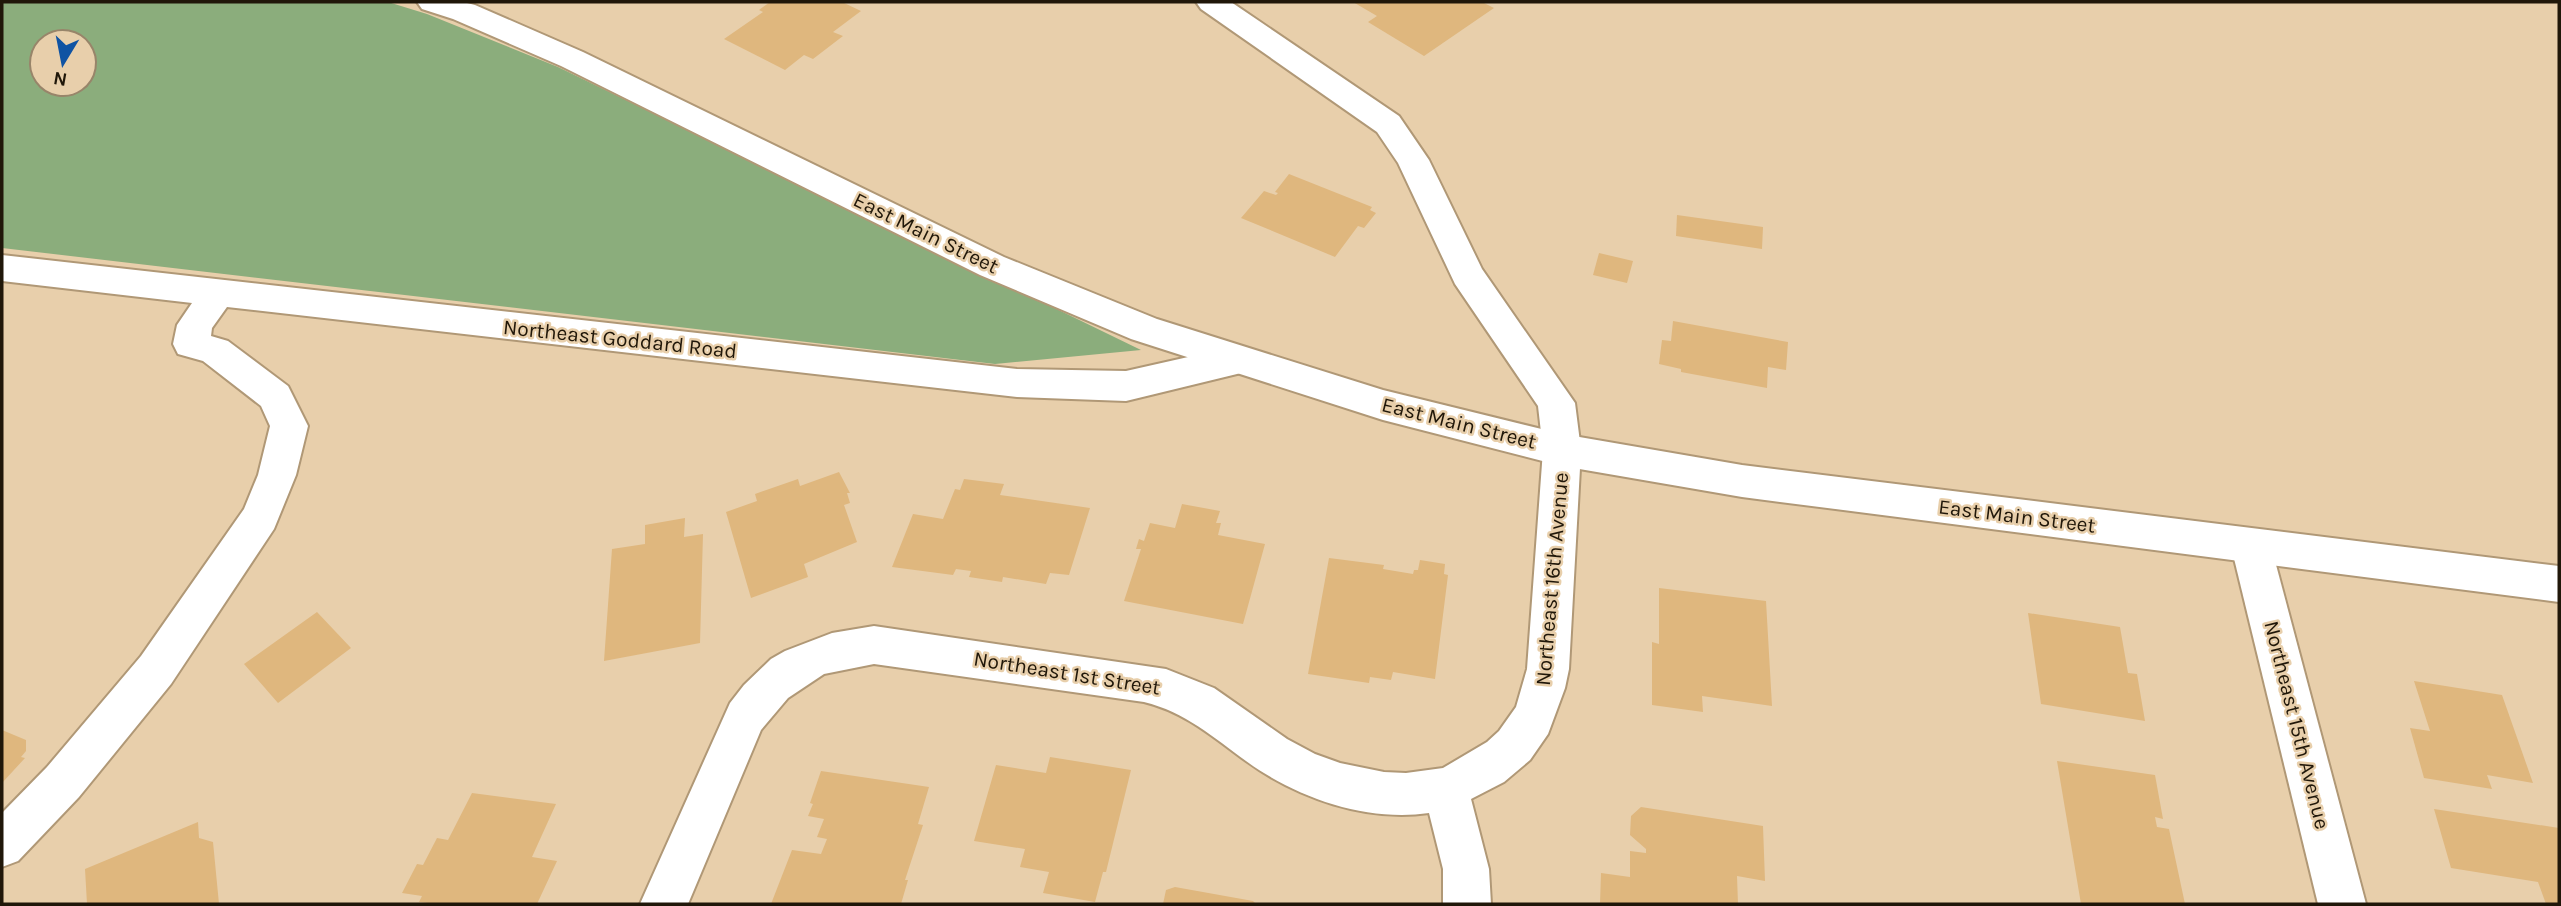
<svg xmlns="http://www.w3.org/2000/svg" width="2561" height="906" font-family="Karla,sans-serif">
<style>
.green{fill:#8bad7c;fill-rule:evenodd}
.building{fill:#dfb77e}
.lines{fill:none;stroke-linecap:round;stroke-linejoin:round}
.minor-casing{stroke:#b09876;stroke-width:4}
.major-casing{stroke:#b09876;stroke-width:4}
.minor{fill:#fff;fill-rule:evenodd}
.major{fill:#fff;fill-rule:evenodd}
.labels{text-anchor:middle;stroke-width:5;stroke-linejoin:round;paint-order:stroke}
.street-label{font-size:21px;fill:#201709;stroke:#e8cfab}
</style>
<rect width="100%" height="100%" fill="#e8cfab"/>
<path class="green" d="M 2,2 L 388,2 L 427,14 L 558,67 L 1141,350 L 995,364 L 2,248 ZM 42,42 L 84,42 L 84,84 L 42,84 Z"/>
<g class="building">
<polygon points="770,2 842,2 861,11 833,32 843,36 813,59 804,55 785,70 724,39 763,12 759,10"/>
<polygon points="1353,2 1482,2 1494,8 1424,56 1368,22 1377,16"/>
<polygon points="1289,174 1372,207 1370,210 1376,213 1364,228 1358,226 1335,257 1241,218 1264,191 1276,195 1278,193 1275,192"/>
<polygon points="1677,215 1763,227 1762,249 1676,236"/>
<polygon points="1599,253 1633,261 1627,283 1593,275"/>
<polygon points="1673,321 1788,342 1786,370 1768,367 1767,388 1681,372 1681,369 1659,364 1662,340 1671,341"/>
<polygon points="839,472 850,493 847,493 850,503 844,505 857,542 804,564 808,577 751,598 726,512 757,501 755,494 798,479 800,486"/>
<polygon points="964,479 1004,484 1000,495 1090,508 1069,575 1050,573 1046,584 1003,577 1002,582 969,577 971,571 956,569 953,575 892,567 913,514 943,519 955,489 960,490"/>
<polygon points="1182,504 1220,511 1216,523 1221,523 1218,535 1265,544 1243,624 1124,601 1141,549 1136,549 1139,539 1144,541 1150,523 1175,528"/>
<polygon points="685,518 684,537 703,534 700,643 604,661 612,549 645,544 645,525"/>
<polygon points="1329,558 1384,565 1383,569 1413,574 1414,570 1418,570 1420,560 1445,564 1444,574 1448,575 1435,679 1393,672 1391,680 1370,677 1369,683 1308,674"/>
<polygon points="1659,588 1766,601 1772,706 1702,696 1703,712 1652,705 1652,642 1659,644"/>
<polygon points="317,612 351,648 278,703 244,664"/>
<polygon points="2028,613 2120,627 2128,673 2137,674 2145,721 2041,704"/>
<polygon points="2414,681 2502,695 2533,783 2487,775 2492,789 2424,778 2410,728 2430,731"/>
<polygon points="2,730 26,740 26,751 21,757 25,758 2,783"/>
<polygon points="1050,757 1131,770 1106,872 1103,872 1095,902 1043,893 1049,872 1020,867 1025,849 974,841 996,765 1046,773"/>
<polygon points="2057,761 2155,775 2163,819 2155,817 2157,827 2169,829 2185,904 2081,904"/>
<polygon points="821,771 929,787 918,824 923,825 905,880 908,880 901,904 771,904 792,850 821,854 827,839 817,837 824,819 808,816 813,804 810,803"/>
<polygon points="472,793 556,804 532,857 557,861 537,904 437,904 419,902 422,896 402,893 417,864 423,865 437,838 448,840"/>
<polygon points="1641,807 1763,826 1765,881 1737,876 1738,904 1600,904 1601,873 1630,877 1630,851 1646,853 1646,849 1630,835 1631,816"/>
<polygon points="2434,809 2559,828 2559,904 2546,904 2538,882 2451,868"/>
<polygon points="198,822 199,838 213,842 219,904 87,904 85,869"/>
<polygon points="1175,887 1253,901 1256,904 1163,904 1166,890"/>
</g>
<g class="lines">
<g class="minor-casing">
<g id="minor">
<path d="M 1196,2 L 1231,2 L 1399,116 L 1429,160 L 1482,269 L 1575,403 L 1581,450 L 1569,669 L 1565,688 L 1548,734 L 1530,760 L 1504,782 L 1471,799 L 1489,869 L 1491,904 L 1443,904 L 1443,869 L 1429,813 C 1366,822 1297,798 1246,761 C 1213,737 1185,712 1144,702 L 874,664 L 824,674 L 788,698 L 761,730 L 688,904 L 640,904 L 730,703 L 744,685 L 771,659 L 785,651 L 832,633 L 874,626 L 1166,669 L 1214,688 L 1287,739 L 1315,754 L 1340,763 L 1384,772 L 1406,773 L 1443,768 L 1487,742 L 1499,731 L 1516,707 L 1527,669 L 1543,450 L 1538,406 L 1455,284 L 1398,163 L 1377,132 L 1201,9 Z"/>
<polygon points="2,255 1017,369 1126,371 1237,346 1250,350 1255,360 1250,370 1237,374 1126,401 1017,397 227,307 212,328 211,336 228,341 288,386 308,426 296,475 274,529 171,684 79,797 18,861 2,867 2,813 47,767 141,656 244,509 258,475 270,426 261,406 203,361 178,354 173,344 177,325 192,303 2,281"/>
<polygon points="2251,529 2265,534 2271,546 2366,904 2318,904 2231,546 2237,534"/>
</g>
</g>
<g class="major-casing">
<polygon id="major" points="417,2 463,2 475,5 583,52 1004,257 1157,319 1383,390 1562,434 1742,465 2559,566 2559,602 1742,497 1562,466 1383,420 1131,339 980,275 561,66 453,19 422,9"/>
</g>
<use href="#minor" class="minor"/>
<use href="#major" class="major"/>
</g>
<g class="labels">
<g class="street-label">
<text transform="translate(926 233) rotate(26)" y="7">East Main Street</text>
<text transform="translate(620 339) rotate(6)" y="7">Northeast Goddard Road</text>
<text transform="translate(1459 423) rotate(14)" y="7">East Main Street</text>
<text transform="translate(2017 516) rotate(7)" y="7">East Main Street</text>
<text transform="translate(1552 579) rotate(-85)" y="7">Northeast 16th Avenue</text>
<text transform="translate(1067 673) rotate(9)" y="7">Northeast 1st Street</text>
<text transform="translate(2297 725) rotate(76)" y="7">Northeast 15th Avenue</text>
</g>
</g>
<rect width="2561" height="906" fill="none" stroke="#201709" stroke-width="7"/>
<g transform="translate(63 63) rotate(190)"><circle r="33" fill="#e8cfab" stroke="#98856a" stroke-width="2"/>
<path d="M0-5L12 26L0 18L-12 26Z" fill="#0f53a3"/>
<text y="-10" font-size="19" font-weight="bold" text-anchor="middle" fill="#201709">N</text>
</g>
</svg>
